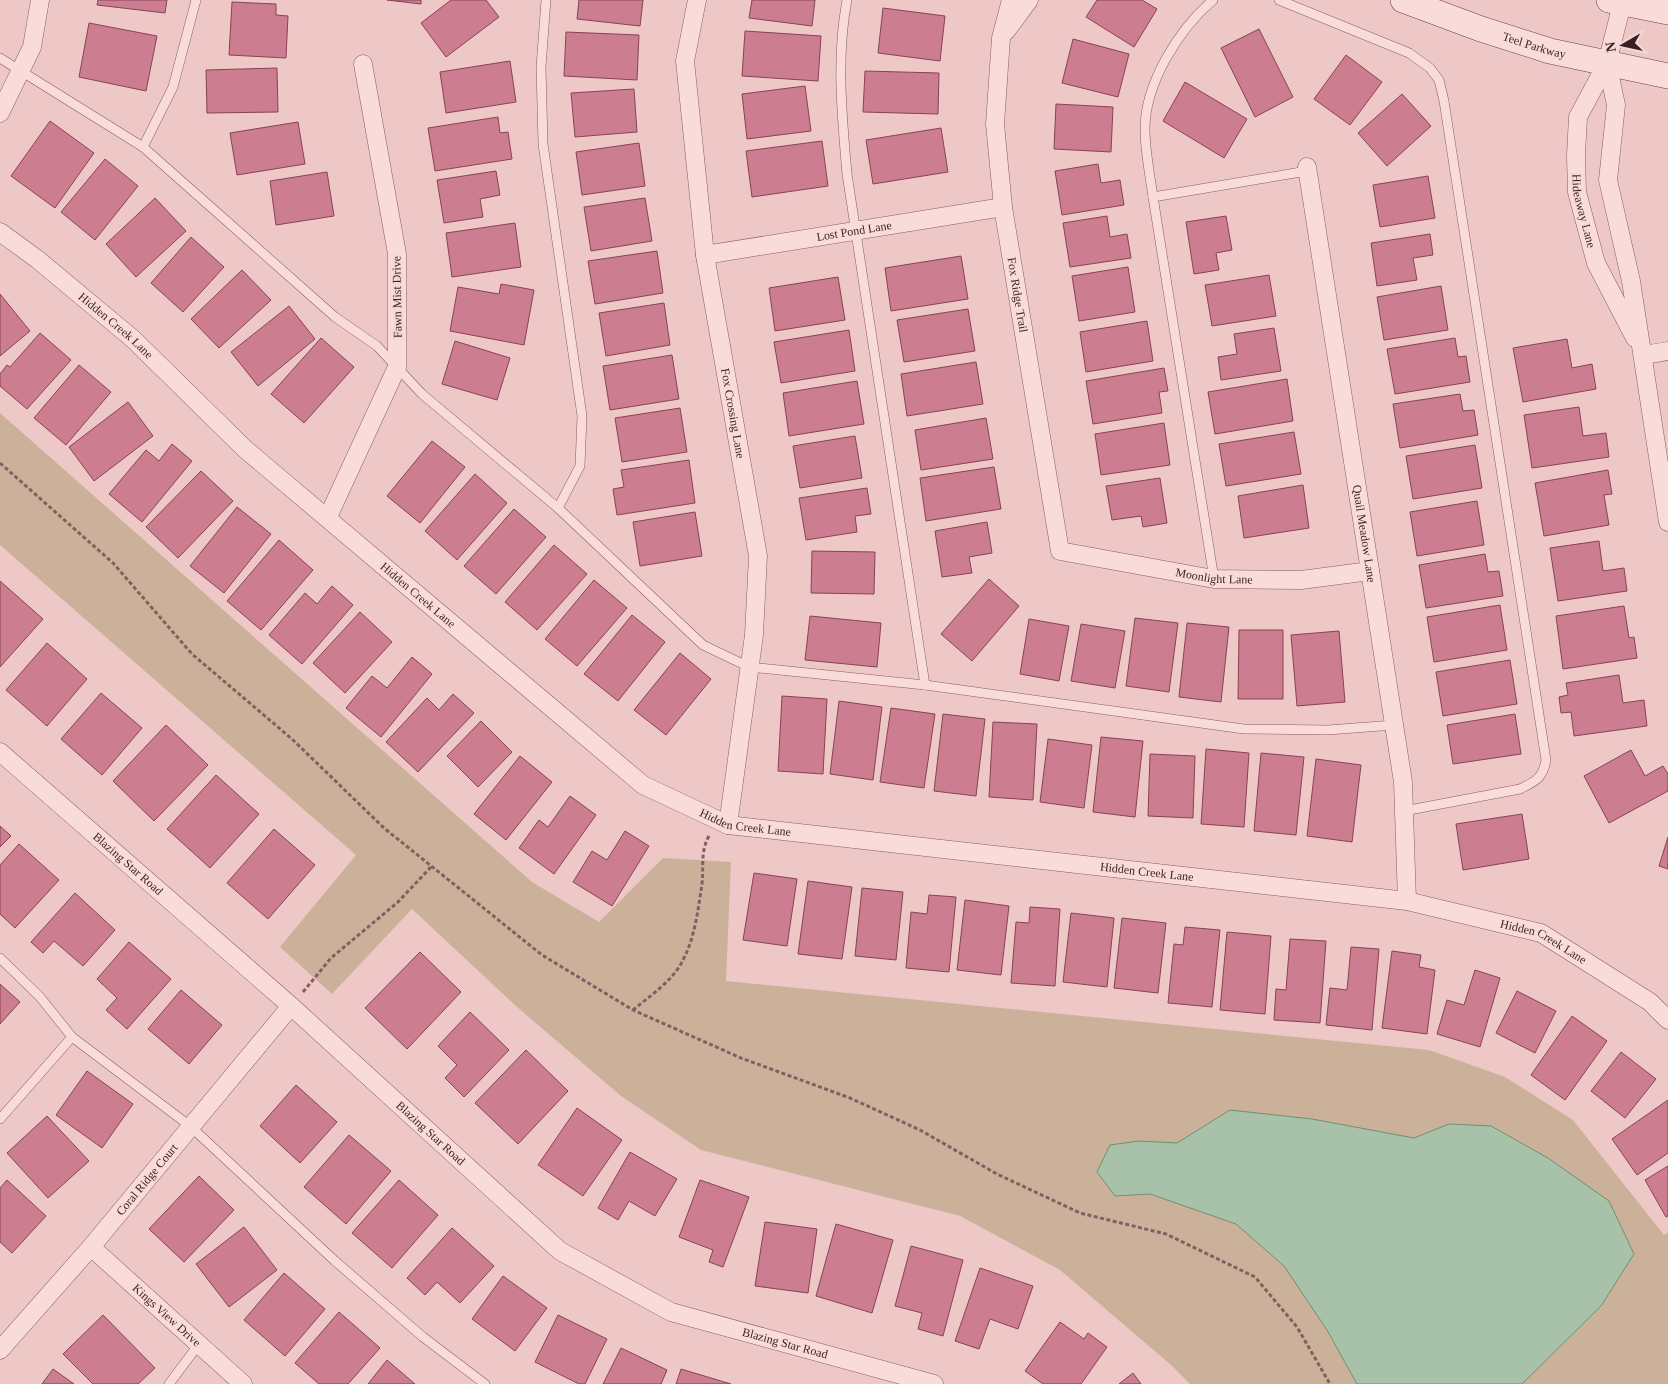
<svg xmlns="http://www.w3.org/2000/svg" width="1668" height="1384" font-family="Georgia,serif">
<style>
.green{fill:#ccb19a}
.water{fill:#a8c2a9;stroke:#6e9071}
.building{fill:#cc7d90;stroke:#894255}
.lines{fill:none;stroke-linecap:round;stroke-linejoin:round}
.lane-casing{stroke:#895c62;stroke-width:10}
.street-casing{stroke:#895c62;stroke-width:19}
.secondary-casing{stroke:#6b3f46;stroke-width:26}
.path{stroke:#895c62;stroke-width:3;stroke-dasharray:4 2.5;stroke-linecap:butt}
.lane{stroke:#f9dbda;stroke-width:9}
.street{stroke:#f9dbda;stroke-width:18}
.secondary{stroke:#f9dbda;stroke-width:25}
.labels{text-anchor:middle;stroke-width:4.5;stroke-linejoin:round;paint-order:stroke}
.street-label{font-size:12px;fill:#3a1f24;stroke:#f5d7d6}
</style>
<rect width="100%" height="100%" fill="#eec8c6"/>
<polygon class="green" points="0,413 532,882 599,922 663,858 731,862 726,981 1429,1050 1505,1077 1573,1120 1664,1235 1668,1233 1668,1384 1190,1384 1171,1365 1060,1270 960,1216 701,1150 621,1096 517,1007 412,909 332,994 280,947 356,855 0,545"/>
<polygon class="water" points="1230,1110 1312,1119 1414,1138 1449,1124 1491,1126 1548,1158 1609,1201 1634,1254 1601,1306 1522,1384 1357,1384 1327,1330 1284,1266 1236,1224 1150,1194 1115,1196 1097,1172 1110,1145 1139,1141 1177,1143"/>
<g class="building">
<polygon points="98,0 167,0 165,13 97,5"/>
<polygon points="387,0 421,0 421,4"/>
<polygon points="451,0 486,0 499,17 446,57 421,23"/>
<polygon points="579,0 643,0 640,26 577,19"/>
<polygon points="752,0 815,0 812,26 749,18"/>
<polygon points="1097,0 1142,0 1157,9 1134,47 1086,17"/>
<polygon points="232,2 276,4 276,15 288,16 286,58 229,55"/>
<polygon points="883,8 945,16 940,61 878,53"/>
<polygon points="89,23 157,36 146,91 79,77"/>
<polygon points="1259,29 1293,97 1255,117 1221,48"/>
<polygon points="745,31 821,36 818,81 742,76"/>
<polygon points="566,32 639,35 637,80 564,76"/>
<polygon points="1073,39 1129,54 1118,97 1062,83"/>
<polygon points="1346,55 1382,82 1350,125 1314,99"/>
<polygon points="510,61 516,102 446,113 440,72"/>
<polygon points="277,68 278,112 207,113 206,70"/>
<polygon points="865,71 939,73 938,114 863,112"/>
<polygon points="1185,82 1247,119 1224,158 1163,121"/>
<polygon points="805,86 811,131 747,139 742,94"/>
<polygon points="634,89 637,132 575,137 571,93"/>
<polygon points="1402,94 1431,126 1387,166 1358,133"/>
<polygon points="1056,104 1113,107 1111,152 1054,149"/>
<polygon points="498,117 500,133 508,132 512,159 435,171 428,128"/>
<polygon points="50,121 94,153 55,208 11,176"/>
<polygon points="298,122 305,164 237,175 230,133"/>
<polygon points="941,128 948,172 873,184 866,140"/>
<polygon points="822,141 828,186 752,197 746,151"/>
<polygon points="639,143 645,186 582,195 576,152"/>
<polygon points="105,159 138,186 95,240 61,212"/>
<polygon points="1098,164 1101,183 1120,180 1124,205 1062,215 1055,171"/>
<polygon points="496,171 500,195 480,199 483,217 444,223 437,180"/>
<polygon points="327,172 334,216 276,225 270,181"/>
<polygon points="1428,176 1435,218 1380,227 1373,185"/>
<polygon points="155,198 186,231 136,277 106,244"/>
<polygon points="645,198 652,241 591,251 584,207"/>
<polygon points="1107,216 1110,237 1127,234 1131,258 1070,267 1063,223"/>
<polygon points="1226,216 1232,250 1216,253 1219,270 1194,274 1186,222"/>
<polygon points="515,223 521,267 452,277 446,233"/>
<polygon points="1430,234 1433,255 1413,258 1417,280 1377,286 1371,243"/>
<polygon points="191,237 224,267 183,312 151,283"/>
<polygon points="657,251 663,293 595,304 588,261"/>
<polygon points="961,256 968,299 891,311 885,268"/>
<polygon points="1128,267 1135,312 1079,321 1072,276"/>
<polygon points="242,270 271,300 219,348 191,319"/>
<polygon points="1269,275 1276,316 1212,326 1205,285"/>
<polygon points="838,277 845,320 775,331 769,288"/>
<polygon points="501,284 534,290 524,345 450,331 458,287 499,294"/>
<polygon points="1441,286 1448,330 1384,340 1377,297"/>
<polygon points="0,294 30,331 0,356"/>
<polygon points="664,303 670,345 606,356 599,313"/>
<polygon points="289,306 315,339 258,386 231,352"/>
<polygon points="968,309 975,351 904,362 897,320"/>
<polygon points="1147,321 1153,361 1086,372 1080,332"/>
<polygon points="1274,328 1281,371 1221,380 1218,357 1237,354 1234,334"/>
<polygon points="849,330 855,371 781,383 774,342"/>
<polygon points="40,333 71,360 27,409 0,386 0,374 7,365 10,367"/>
<polygon points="321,338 354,367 304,423 271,394"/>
<polygon points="1455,338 1458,357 1466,356 1470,382 1395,394 1387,349"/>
<polygon points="1567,339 1572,368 1592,364 1596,389 1523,402 1513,348"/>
<polygon points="455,341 510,358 497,400 442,384"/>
<polygon points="672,355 679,399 610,410 603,366"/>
<polygon points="976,362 983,404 907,416 901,374"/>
<polygon points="79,365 111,392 66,445 34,418"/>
<polygon points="1164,368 1168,391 1159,392 1162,413 1093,424 1086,381"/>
<polygon points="1287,379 1293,421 1215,434 1208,392"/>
<polygon points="857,381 864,424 789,436 783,393"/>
<polygon points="1460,394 1463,411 1474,410 1478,435 1400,448 1393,404"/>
<polygon points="128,402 153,436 94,481 69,447"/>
<polygon points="1579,407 1583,436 1606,433 1609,457 1532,468 1524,415"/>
<polygon points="680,408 687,452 622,462 615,418"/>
<polygon points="986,418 993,459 921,470 915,430"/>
<polygon points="1164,423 1170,465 1101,475 1095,434"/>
<polygon points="1294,432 1301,474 1226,486 1219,444"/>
<polygon points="855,436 862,478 800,488 793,446"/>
<polygon points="432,441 465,467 420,523 387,496"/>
<polygon points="172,444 192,461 142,522 109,494 146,450 159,461"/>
<polygon points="1475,445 1482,488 1413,499 1406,456"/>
<polygon points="689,460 695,503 617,515 613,489 624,487 621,470"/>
<polygon points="994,467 1001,509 926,521 920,478"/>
<polygon points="1608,470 1612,494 1604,495 1609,525 1544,536 1535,483"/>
<polygon points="201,471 233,501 178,558 146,527"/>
<polygon points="475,474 507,503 457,560 425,531"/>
<polygon points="1160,478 1167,523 1143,527 1141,516 1112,520 1106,486"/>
<polygon points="1303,485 1309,528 1244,538 1238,496"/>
<polygon points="867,488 871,514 855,516 857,532 806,540 799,498"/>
<polygon points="1477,501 1484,545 1417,556 1410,512"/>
<polygon points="237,507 271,534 224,593 190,566"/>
<polygon points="514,509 546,537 496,594 464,566"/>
<polygon points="695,512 702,556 640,566 633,522"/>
<polygon points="987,522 992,553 969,557 972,573 942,577 935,531"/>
<polygon points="279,540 313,570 261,630 227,601"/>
<polygon points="1599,541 1603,571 1624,568 1627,591 1558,601 1550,548"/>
<polygon points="554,545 587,574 537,630 505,602"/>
<polygon points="812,551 875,552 874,594 811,593"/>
<polygon points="1485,554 1488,572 1499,571 1503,596 1426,608 1419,565"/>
<polygon points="989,579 1019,606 972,661 941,634"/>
<polygon points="594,580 627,608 577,666 545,639"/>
<polygon points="0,581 43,619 0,667"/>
<polygon points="332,586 353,605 302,664 269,635 305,593 317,604"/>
<polygon points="1500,605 1507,650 1434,662 1427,617"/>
<polygon points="1624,606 1629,638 1634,637 1637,658 1563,669 1556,616"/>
<polygon points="360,612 392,642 345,693 313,663"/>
<polygon points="632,615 665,642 618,701 584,674"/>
<polygon points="810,616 881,623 877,667 805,660"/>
<polygon points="1135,618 1178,623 1169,692 1126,686"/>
<polygon points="1029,619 1069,626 1059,681 1020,674"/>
<polygon points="1187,623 1229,627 1221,702 1179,697"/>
<polygon points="1081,624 1125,631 1115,688 1071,681"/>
<polygon points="1239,630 1283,630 1283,699 1238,699"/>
<polygon points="1339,631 1345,702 1297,706 1291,635"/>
<polygon points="47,643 87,679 47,726 6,690"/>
<polygon points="680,653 711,679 666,735 634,710"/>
<polygon points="412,657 432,674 381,737 346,708 372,676 387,688"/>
<polygon points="1510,660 1517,704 1443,716 1436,672"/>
<polygon points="1619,675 1623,703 1644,700 1647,726 1574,736 1571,712 1561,713 1559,697 1568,695 1566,683"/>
<polygon points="101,693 142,728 102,775 61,739"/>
<polygon points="453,694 474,713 418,772 386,742 427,698 439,710"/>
<polygon points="782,696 827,699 823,774 778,771"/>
<polygon points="839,701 882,707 873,780 830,774"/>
<polygon points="891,708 935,714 924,788 880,782"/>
<polygon points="943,714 985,719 976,796 934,791"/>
<polygon points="1515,714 1521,754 1453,764 1447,725"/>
<polygon points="481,721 512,752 478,787 447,756"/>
<polygon points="993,722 1037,724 1033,800 989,797"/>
<polygon points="166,725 208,765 154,821 113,781"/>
<polygon points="1101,737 1143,741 1135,817 1093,812"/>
<polygon points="1048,739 1092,745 1084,808 1040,802"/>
<polygon points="1206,749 1249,753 1244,827 1201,824"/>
<polygon points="1631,750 1645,776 1663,766 1668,774 1668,791 1609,823 1584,776"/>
<polygon points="1261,753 1304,757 1296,835 1254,831"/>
<polygon points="1150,754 1195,756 1193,818 1148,816"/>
<polygon points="520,756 552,782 506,840 474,814"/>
<polygon points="1316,759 1361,765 1352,842 1307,836"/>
<polygon points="216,775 259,814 210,868 167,829"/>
<polygon points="570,796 596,815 554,874 519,848 539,820 548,827"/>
<polygon points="1522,814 1529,859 1463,870 1456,824"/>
<polygon points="0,826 11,836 0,847"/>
<polygon points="274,829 315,865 268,919 227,883"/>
<polygon points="625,831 649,846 612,906 573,882 592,851 607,860"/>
<polygon points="1668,837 1668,869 1659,866"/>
<polygon points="19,844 59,880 15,928 0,914 0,865"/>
<polygon points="754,873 797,879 787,946 743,940"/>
<polygon points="808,881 852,887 842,959 798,954"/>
<polygon points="862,888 903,892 896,960 855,956"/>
<polygon points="75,893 115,930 83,966 54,941 43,953 31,942"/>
<polygon points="929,895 956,897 949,972 906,968 911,912 927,914"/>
<polygon points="965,900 1009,906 1001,975 957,970"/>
<polygon points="1030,907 1060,909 1055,986 1011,983 1016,922 1029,923"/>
<polygon points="1071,913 1114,918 1107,987 1063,982"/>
<polygon points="1122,918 1166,923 1158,993 1114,988"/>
<polygon points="1185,927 1220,930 1212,1007 1168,1003 1174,944 1183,945"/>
<polygon points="1227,932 1271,936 1265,1014 1220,1010"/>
<polygon points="1290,939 1326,941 1320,1023 1274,1020 1276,989 1286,990"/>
<polygon points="129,942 171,979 127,1029 106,1010 117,998 97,979"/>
<polygon points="1351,947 1379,949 1372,1030 1326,1025 1330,988 1347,990"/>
<polygon points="1392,951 1421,955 1419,967 1435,970 1427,1034 1382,1028"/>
<polygon points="420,952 461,992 407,1049 365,1008"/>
<polygon points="1475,970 1500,978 1480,1047 1437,1034 1447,1000 1464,1005"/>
<polygon points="0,984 20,1002 0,1024"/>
<polygon points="181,990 222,1025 189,1064 148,1029"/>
<polygon points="1517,991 1556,1011 1535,1053 1496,1033"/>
<polygon points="470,1012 509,1050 464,1097 445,1078 457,1065 438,1046"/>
<polygon points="1572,1016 1607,1041 1565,1100 1531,1075"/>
<polygon points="526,1050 568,1091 518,1144 475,1103"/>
<polygon points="1621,1052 1656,1079 1625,1118 1591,1091"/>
<polygon points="87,1071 133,1104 102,1148 56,1115"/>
<polygon points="296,1085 337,1122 300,1163 260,1126"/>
<polygon points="1668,1100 1668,1153 1637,1175 1612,1139"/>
<polygon points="577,1108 622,1140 583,1196 538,1165"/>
<polygon points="47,1116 89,1161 48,1198 7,1153"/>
<polygon points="349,1135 391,1171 346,1224 304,1187"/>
<polygon points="630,1152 677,1179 655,1216 629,1201 618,1220 598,1208"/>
<polygon points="1668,1166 1668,1216 1666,1217 1645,1180"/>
<polygon points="199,1176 234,1210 184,1262 149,1229"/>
<polygon points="7,1180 46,1216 12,1253 0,1242 0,1188"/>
<polygon points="399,1180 438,1215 392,1268 352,1233"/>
<polygon points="700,1180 749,1197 723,1267 709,1262 713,1250 679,1237"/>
<polygon points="765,1222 817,1229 808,1293 755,1286"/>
<polygon points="836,1224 893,1240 872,1313 816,1296"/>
<polygon points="244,1227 277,1270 229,1307 196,1264"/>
<polygon points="452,1228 494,1266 460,1303 437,1282 425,1295 407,1278"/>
<polygon points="911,1246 963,1260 943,1336 918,1329 922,1313 895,1306"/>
<polygon points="980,1268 1033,1286 1018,1329 990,1319 979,1349 955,1341"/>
<polygon points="284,1273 325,1309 285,1356 244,1320"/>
<polygon points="503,1276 547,1308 515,1351 472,1319"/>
<polygon points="339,1312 380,1348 348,1384 319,1384 295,1363"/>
<polygon points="103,1315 155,1368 138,1384 93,1384 63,1354"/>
<polygon points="558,1315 607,1339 585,1384 579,1384 535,1362"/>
<polygon points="1060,1322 1084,1339 1088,1333 1107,1347 1081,1384 1043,1384 1025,1371"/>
<polygon points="621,1348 667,1370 661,1384 603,1384"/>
<polygon points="387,1360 415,1384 368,1384"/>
<polygon points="53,1369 74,1384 42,1384"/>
<polygon points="681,1369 731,1384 676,1384"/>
<polygon points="1133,1373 1141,1384 1119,1384"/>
</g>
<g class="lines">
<g class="lane-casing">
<g id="lane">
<polyline points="546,0 541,67 543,144 582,416 580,466 558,508"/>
<path d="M 847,0 C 836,58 842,116 847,174 L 925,685"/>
<path d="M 1279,0 L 1409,53 L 1430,68 L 1439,80 L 1444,101 L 1546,760 C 1543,778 1536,781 1520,789 L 1404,811"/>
<polyline points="0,58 143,147 335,317 377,346 422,394 558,508 703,645 749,667 925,685 1244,729 1328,730 1394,725"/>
<polyline points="143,147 173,87 196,0"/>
<path d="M 1153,197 C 1150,175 1145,151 1145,129 C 1145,83 1179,29 1213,0"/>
<polyline points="1214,579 1153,197 1307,171"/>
<polyline points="0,958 40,997 72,1037 190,1126 335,1261 423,1337 485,1384"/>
<polyline points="0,1119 72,1037"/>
<polyline points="169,1384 199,1344"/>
</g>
</g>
<g class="street-casing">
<g id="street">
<path id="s1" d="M 697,0 L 685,61 L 705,255 L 758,556 L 754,635 L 728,825"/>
<path id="s2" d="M 1011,0 L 1001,38 L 995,124 L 1003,207 L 1060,551 L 1214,579 L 1301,580 L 1370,571"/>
<path id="s3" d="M 1623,0 L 1607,63 L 1578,117 L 1576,155 L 1577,192 L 1596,263 L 1635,338"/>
<polyline points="1006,31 1029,0"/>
<polyline points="1607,63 1616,105 1608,180 1631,281 1668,522"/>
<polyline points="0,113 32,47 40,0"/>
<path id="s4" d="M 1307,167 L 1403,782 L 1407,901"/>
<path id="s5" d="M 0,232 L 37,259 L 133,339 L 245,449 L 643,785 L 728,825 L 1407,901 L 1541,933 L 1650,1002 L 1668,1020"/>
<path id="s6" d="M 705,255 L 1003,207"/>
<polyline points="1644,355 1668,351"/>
<polyline points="328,517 397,367 397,254 363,64"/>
<path id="s7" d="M 0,752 L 291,1006 L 560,1251 L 671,1312 L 934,1384"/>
<path id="s8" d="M 91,1247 L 243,1384"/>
<path id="s9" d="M 0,1350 L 91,1247 L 291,1006"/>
</g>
</g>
<g class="secondary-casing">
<g id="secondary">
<path id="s10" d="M 1403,0 L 1481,29 L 1550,51 L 1668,76"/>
<polyline points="1609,0 1668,12"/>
</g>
</g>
<g class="path">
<polyline points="0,463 113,563 192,654 292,739 384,828 542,955 633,1010 741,1058 850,1098 920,1130 997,1174 1080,1213 1166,1234 1255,1277 1297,1327 1330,1384"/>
<polyline points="303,992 331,958 398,902 431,867"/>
<path d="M 633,1010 C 650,996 672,981 682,962 C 695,938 698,910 702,884 C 704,867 700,852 709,836"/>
</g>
<use href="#lane" class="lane"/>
<use href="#street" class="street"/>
<use href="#secondary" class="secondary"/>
</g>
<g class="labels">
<g class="street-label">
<text dy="4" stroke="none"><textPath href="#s10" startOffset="139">Teel Parkway</textPath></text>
<text dy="4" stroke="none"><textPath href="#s3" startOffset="221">Hideaway Lane</textPath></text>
<text dy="4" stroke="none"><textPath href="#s6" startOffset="151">Lost Pond Lane</textPath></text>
<text dy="4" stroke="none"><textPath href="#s2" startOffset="298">Fox Ridge Trail</textPath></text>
<text transform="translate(397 297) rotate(-91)" y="4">Fawn Mist Drive</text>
<text dy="4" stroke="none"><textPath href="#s5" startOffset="149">Hidden Creek Lane</textPath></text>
<text dy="4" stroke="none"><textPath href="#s1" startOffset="418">Fox Crossing Lane</textPath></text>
<text dy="4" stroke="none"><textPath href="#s4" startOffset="371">Quail Meadow Lane</textPath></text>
<text dy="4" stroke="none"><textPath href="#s2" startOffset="714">Moonlight Lane</textPath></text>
<text dy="4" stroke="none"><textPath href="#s5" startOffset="554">Hidden Creek Lane</textPath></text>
<text dy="4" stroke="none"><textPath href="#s5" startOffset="959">Hidden Creek Lane</textPath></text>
<text dy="4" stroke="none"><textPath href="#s7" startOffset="170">Blazing Star Road</textPath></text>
<text dy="4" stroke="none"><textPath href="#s5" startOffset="1364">Hidden Creek Lane</textPath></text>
<text dy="4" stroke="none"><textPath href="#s5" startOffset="1769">Hidden Creek Lane</textPath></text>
<text dy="4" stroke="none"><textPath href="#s7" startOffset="575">Blazing Star Road</textPath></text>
<text dy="4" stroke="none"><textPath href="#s9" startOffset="225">Coral Ridge Court</textPath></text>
<text dy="4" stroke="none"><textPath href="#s8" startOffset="102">Kings View Drive</textPath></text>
<text dy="4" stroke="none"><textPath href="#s7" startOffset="995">Blazing Star Road</textPath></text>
</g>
</g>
<g transform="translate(1623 45) rotate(261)" stroke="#f5d7d6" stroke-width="4" paint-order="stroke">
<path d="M0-4L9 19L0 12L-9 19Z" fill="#3a1f24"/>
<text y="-8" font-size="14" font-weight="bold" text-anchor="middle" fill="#3a1f24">N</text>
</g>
</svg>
